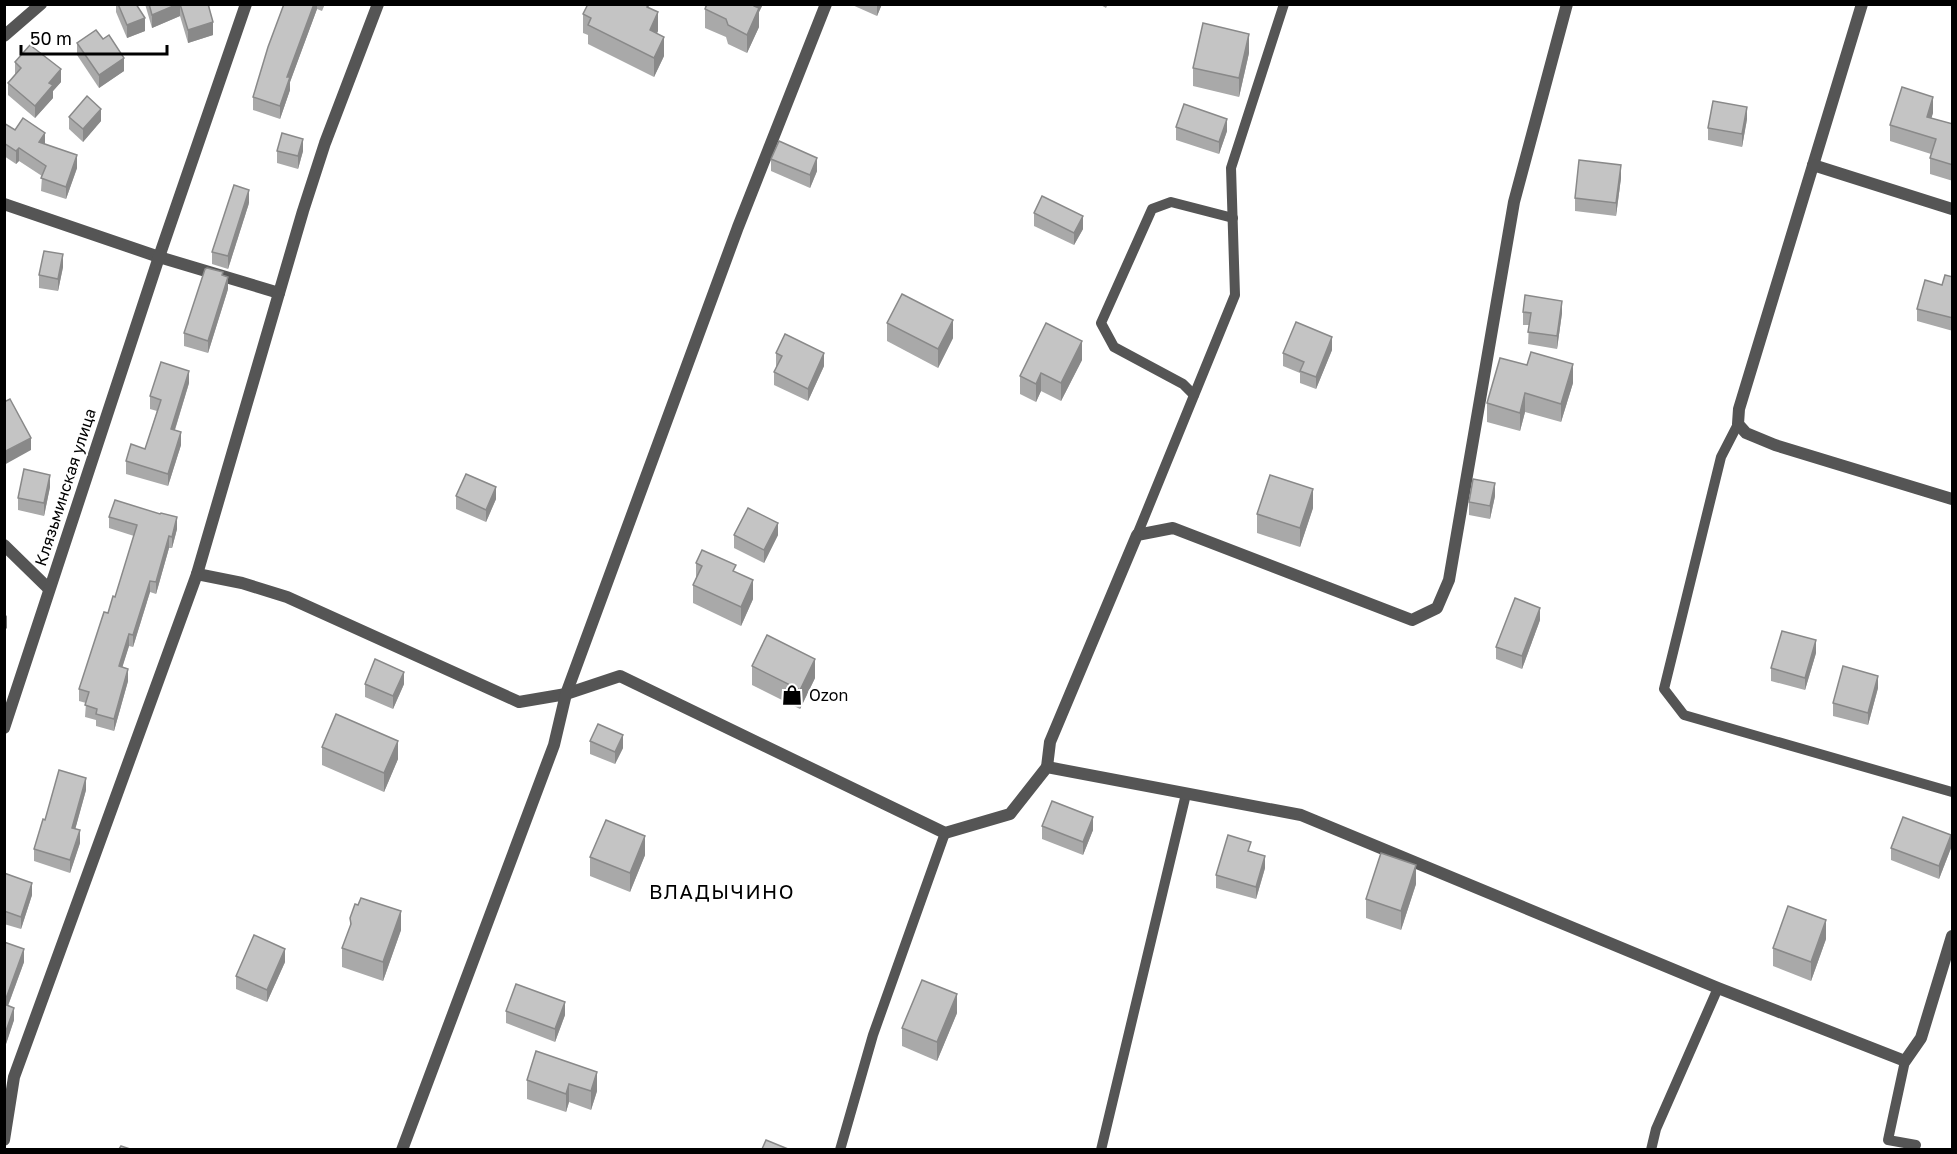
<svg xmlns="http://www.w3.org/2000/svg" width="1957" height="1154" font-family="'Golos Text',sans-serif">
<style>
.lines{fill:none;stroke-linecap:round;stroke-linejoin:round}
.service{stroke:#555;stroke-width:10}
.minor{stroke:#555;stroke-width:12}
.wall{fill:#a9a9a9}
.shaded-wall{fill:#898989}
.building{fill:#c4c4c4;stroke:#898989;stroke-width:1.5}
.labels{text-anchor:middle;stroke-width:4.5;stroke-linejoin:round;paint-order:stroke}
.street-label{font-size:16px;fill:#000;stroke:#fff}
.poi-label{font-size:16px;fill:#000;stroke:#fff;text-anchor:start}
.quarter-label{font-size:20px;letter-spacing:1.5px;fill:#000;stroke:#fff}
</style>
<rect width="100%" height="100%" fill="#fff"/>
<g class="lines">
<g class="service">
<polyline points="1194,395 1183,384 1114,347 1101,323 1152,209 1171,202 1233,218"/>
<polyline points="1738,424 1721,457 1664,689 1684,715 1952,792"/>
<polyline points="1137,535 1235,295 1231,168 1284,4"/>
<polyline points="1905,1061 1888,1140 1916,1145"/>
<polyline points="840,1150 873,1035 945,833"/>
<polyline points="1101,1150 1186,794"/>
<polyline points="1651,1150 1656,1129 1718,988"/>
</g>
<g class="minor">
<polyline points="1862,4 1739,409 1738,424 1746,433 1775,445 1952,499"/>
<polyline points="4,36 41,4"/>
<polyline points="1813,165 1952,209"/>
<polyline points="4,204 159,257 279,293"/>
<polyline points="4,545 49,589"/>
<polyline points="197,574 303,211 325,143 378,4"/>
<polyline points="4,728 159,257 246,4"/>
<polyline points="1047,767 1050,742 1137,535 1173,528 1412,620 1437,608 1449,580 1514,202 1567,4"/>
<polyline points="4,1140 14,1077 197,574 242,583 287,597 519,702 566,694 620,676 945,833 1010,814 1047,767 1301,815 1718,988 1905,1061 1921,1038 1952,936"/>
<polyline points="402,1150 554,745 566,694 738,227 826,4"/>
</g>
</g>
<g class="wall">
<polygon points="116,4 136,4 145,31 127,38 116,12"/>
<polygon points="145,4 209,4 213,35 188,43 180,16 152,28"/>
<polygon points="284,4 325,4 322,11 317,9 290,82 290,90 280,119 253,110 253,97"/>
<polygon points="649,4 649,8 658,31 657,33 664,56 654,77 588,44 588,35 583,33 583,14"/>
<polygon points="703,4 763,4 759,12 759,27 747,53 728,44 726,37 705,28 705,9 706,7 703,5"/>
<polygon points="850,4 882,4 877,16"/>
<polygon points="1099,4 1108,4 1106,8"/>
<polygon points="77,43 124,71 99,88 77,55"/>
<polygon points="1249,53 1239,97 1193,86 1193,68"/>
<polygon points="15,62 61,82 53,91 53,98 35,118 8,95 8,83 15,75"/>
<polygon points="1933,113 1931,118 1953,124 1953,181 1930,174 1930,158 1931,154 1890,141 1890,125"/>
<polygon points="69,117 101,121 83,142 69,129"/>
<polygon points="1747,119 1742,147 1708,140 1708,128"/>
<polygon points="4,123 15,130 45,144 77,168 66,199 41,191 42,176 19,161 16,164 4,156"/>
<polygon points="1176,127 1227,131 1219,154 1176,140"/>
<polygon points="277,151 303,151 298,169 277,163"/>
<polygon points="771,159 817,171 810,188 771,171"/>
<polygon points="1621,178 1616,216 1575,211 1575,198"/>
<polygon points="249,203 228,269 212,264 212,252"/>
<polygon points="1034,213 1083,229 1074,245 1034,226"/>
<polygon points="63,267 58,291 39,288 39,275"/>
<polygon points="1953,277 1953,331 1917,321 1917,309 1942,285"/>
<polygon points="228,289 208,353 184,346 184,333"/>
<polygon points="1523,312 1562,313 1557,349 1528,344 1529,325 1523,325"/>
<polygon points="887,323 953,338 938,368 887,341"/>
<polygon points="1332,350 1316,389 1300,383 1300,373 1283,366 1283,353"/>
<polygon points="776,353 824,366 808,401 774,385 774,372 777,366 776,366"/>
<polygon points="1500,358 1573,383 1561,422 1525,412 1520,431 1487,422 1487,403"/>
<polygon points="1082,360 1061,401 1041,391 1036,402 1020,394 1020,376"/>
<polygon points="189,383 175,430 181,445 168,486 126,474 126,461 145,449 157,411 150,409 150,396"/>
<polygon points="50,487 44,516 18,510 18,498"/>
<polygon points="456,496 496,499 486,522 456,509"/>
<polygon points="1495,496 1490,519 1469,515 1469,502"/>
<polygon points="1313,508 1300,547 1257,533 1257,514"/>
<polygon points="109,517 177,529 172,548 169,548 156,594 150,592 133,647 129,646 122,667 128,681 114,731 96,726 96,720 85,717 86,703 79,701 79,689 108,613 115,597 134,536 109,528"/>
<polygon points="734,535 778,535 764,563 734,548"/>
<polygon points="696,563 736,573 753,599 741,626 693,603 693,585 696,579"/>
<polygon points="1540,620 1522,669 1496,659 1496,647"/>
<polygon points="1816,653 1805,690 1771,681 1771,668"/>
<polygon points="752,666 815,678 800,709 752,685"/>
<polygon points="365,684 404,684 393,709 365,697"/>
<polygon points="1878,688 1868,725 1833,716 1833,703"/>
<polygon points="590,741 623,748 615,764 590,754"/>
<polygon points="322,747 398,759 384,792 322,765"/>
<polygon points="86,790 75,829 80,843 70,873 34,861 34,849 45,820"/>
<polygon points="1042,826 1093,830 1083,855 1042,839"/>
<polygon points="1891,848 1951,848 1939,879 1891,860"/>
<polygon points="1251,851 1265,868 1256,899 1216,888 1216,875"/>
<polygon points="645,855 630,892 590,876 590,857"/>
<polygon points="4,873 32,895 21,929 4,924"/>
<polygon points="1416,884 1401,930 1366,918 1366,899"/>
<polygon points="350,918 401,930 383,981 342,967 342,948 350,928"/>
<polygon points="1826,939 1811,981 1773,966 1773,948"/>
<polygon points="4,942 24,962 8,1006 14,1020 6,1044 4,1043"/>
<polygon points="285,962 267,1002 236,989 236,976"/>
<polygon points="506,1011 565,1015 555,1042 506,1023"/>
<polygon points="957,1013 937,1061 902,1046 902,1028"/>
<polygon points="597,1072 597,1091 591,1110 569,1102 566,1112 527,1099 527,1080"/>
</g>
<g class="shaded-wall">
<polygon points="178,4 180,4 180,16 152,28 152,15"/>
<polygon points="314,4 317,4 317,9 290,82 290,90 280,119 280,106 287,77"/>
<polygon points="754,4 763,4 759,12 759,27 747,53 747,35"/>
<polygon points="877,4 882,4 877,16"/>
<polygon points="658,12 658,31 650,48 650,30"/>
<polygon points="145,18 145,31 127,38 127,25"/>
<polygon points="213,22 213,35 188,43 188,30"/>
<polygon points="1249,34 1249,53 1239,97 1239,78"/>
<polygon points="664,37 664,56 654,77 654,58"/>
<polygon points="124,58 124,71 99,88 99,75"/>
<polygon points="61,69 61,82 53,91 53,98 35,118 35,106 49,83"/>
<polygon points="1933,97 1933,113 1927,133 1927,117"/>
<polygon points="1747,107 1747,119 1742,147 1742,134"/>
<polygon points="101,109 101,121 83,142 83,129"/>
<polygon points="1227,119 1227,131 1219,154 1219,142"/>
<polygon points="45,133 45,145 39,142"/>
<polygon points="303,139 303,151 298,169 298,156"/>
<polygon points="19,148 19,161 16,164 16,151"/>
<polygon points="77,155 77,168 66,199 66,187"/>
<polygon points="817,158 817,171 810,188 810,175"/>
<polygon points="1621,165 1621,178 1616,216 1616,203"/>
<polygon points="249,190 249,203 228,269 228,256"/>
<polygon points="1083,216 1083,229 1074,245 1074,233"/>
<polygon points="63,254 63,267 58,291 58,279"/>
<polygon points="228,277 228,289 208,353 208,341"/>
<polygon points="1562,301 1562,313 1557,349 1557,336"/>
<polygon points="953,320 953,338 938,368 938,349"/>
<polygon points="1332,337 1332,350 1316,389 1316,377"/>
<polygon points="1082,341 1082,360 1061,401 1061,383"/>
<polygon points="824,353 824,366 808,401 808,389"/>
<polygon points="1573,364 1573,383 1561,422 1561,404"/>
<polygon points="189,371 189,383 171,442 171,429"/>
<polygon points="1041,373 1041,391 1036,402 1036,384"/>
<polygon points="1525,393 1525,412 1520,431 1520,413"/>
<polygon points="181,432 181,445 168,486 168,474"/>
<polygon points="31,438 31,450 4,465 4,452"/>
<polygon points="50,475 50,487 44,516 44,503"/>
<polygon points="1495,483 1495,496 1490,519 1490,506"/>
<polygon points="496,487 496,499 486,522 486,510"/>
<polygon points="1313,489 1313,508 1300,547 1300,528"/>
<polygon points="177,517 177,529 172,548 172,537"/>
<polygon points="778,523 778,535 764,563 764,550"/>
<polygon points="169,536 169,548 156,594 156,582"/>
<polygon points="753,580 753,599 741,626 741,607"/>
<polygon points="150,581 150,592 133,647 133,635"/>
<polygon points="1540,608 1540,620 1522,669 1522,656"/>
<polygon points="7,615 7,628 4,631 4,619"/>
<polygon points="129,634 129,646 119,678 119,666"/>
<polygon points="1816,640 1816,653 1805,690 1805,678"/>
<polygon points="815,659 815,678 800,709 800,690"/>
<polygon points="128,669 128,681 114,731 114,719"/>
<polygon points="404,672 404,684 393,709 393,696"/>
<polygon points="1878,676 1878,688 1868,725 1868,713"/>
<polygon points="623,735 623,748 615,764 615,752"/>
<polygon points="398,741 398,759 384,792 384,773"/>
<polygon points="86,778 86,790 72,841 72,828"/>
<polygon points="1093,817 1093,830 1083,855 1083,842"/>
<polygon points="80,830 80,843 70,873 70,860"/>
<polygon points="1951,835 1951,848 1939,879 1939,866"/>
<polygon points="645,836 645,855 630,892 630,873"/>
<polygon points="1265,856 1265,868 1256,899 1256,887"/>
<polygon points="1416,865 1416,884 1401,930 1401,911"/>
<polygon points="32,883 32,895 21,929 21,917"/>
<polygon points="401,911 401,930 383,981 383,962"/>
<polygon points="1826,920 1826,939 1811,981 1811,962"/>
<polygon points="24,949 24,962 4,1016 4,1004"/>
<polygon points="285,949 285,962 267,1002 267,990"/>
<polygon points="957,994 957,1013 937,1061 937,1042"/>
<polygon points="565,1002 565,1015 555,1042 555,1029"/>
<polygon points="14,1008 14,1020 6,1044 6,1031"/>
<polygon points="597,1072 597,1091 591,1110 591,1091"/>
<polygon points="569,1084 569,1102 566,1112 566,1094"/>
</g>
<g class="building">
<polygon points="118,4 136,4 145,18 127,25"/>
<polygon points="149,4 178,4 152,15"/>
<polygon points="180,4 208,4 213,22 188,30"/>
<polygon points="284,4 314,4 287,77 290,77 280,106 253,97 268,47"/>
<polygon points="588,4 648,4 647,7 658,12 650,30 664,37 654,58 588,25 591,18 583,14"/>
<polygon points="707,4 754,4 754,6 759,8 747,35 728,25 726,19 705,9"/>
<polygon points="1203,23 1249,34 1239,78 1193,68"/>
<polygon points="96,30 103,39 109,35 124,58 99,75 77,43"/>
<polygon points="30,45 61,69 49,83 53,85 35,106 8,83 21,68 15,62"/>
<polygon points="1902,87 1933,97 1927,117 1953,124 1953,165 1930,158 1936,139 1890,125"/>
<polygon points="87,96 101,109 83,129 69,117"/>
<polygon points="1713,101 1747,107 1742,134 1708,128"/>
<polygon points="1184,104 1227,119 1219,142 1176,127"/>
<polygon points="23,118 45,133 39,142 77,155 66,187 41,178 46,166 19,148 16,151 4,143 4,123 15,130"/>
<polygon points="282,133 303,139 298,156 277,151"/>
<polygon points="779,141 817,158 810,175 771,159"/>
<polygon points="1579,160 1621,165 1616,203 1575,198"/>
<polygon points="234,185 249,190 228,256 212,252"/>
<polygon points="1042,196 1083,216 1074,233 1034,213"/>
<polygon points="44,251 63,254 58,279 39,275"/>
<polygon points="207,268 223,272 222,275 228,277 208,341 184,333 205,269"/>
<polygon points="1945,275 1953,277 1953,318 1917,309 1925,280 1942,285"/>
<polygon points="902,294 953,320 938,349 887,323"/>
<polygon points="1525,295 1562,301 1557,336 1528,332 1531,313 1523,312"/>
<polygon points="1296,322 1332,337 1316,377 1300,371 1304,362 1283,353"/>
<polygon points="1046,323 1082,341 1061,383 1041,373 1036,384 1020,376"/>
<polygon points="785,334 824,353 808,389 774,372 782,356 776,353"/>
<polygon points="1531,352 1573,364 1561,404 1525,393 1520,413 1487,403 1500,358 1527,365"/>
<polygon points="161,362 189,371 171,429 181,432 168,474 126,461 131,444 145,449 161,400 150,396"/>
<polygon points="10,399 31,438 4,452 4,402"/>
<polygon points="24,469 50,475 44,503 18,498"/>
<polygon points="466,474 496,487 486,510 456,496"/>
<polygon points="1270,475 1313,489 1300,528 1257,514"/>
<polygon points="1473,479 1495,483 1490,506 1469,502"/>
<polygon points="115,500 160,514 161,513 177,517 172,537 169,536 156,582 150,581 133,635 129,634 119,666 128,669 114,719 96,714 97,709 85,705 89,692 79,689 104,612 108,613 113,596 115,597 137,525 109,517"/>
<polygon points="748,508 778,523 764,550 734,535"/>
<polygon points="702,550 736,565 733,571 753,580 741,607 693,585 702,566 696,563"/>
<polygon points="1515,598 1540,608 1522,656 1496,647"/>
<polygon points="1782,631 1816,640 1805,678 1771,668"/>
<polygon points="767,635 815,659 800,690 752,666"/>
<polygon points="375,659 404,672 393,696 365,684"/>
<polygon points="1843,666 1878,676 1868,713 1833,703"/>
<polygon points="336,714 398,741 384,773 322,747"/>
<polygon points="598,724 623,735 615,752 590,741"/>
<polygon points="59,770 86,778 72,828 80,830 70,860 34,849 43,819 45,820"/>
<polygon points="1052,801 1093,817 1083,842 1042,826"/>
<polygon points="1903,817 1951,835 1939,866 1891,848"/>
<polygon points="606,820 645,836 630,873 590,857"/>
<polygon points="1228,835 1251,842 1248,851 1265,856 1256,887 1216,875"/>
<polygon points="1381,853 1416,865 1401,911 1366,899"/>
<polygon points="4,873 32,883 21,917 4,911"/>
<polygon points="361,898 401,911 383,962 342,948 351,924 350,918 355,904 358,905"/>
<polygon points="1788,906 1826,920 1811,962 1773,948"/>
<polygon points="254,935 285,949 267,990 236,976"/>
<polygon points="4,942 24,949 4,1004"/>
<polygon points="922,980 957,994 937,1042 902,1028"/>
<polygon points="516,984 565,1002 555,1029 506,1011"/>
<polygon points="4,1004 14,1008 6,1031 4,1031"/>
<polygon points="536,1051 597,1072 591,1091 569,1084 566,1094 527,1080"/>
<polygon points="766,1140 788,1149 762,1149"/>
<polygon points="121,1146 130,1149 119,1149"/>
</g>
<defs>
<g id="shop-bare" transform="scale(1.62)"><path d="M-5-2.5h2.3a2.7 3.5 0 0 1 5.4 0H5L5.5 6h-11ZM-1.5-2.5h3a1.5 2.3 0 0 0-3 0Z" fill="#000" stroke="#fff" stroke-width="2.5" paint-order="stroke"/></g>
</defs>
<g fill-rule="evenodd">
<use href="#shop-bare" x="792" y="695"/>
</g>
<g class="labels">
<g class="street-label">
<text transform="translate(65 487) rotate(-72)" y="6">Клязьминская улица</text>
</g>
<g class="poi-label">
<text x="809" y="701">Ozon</text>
</g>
<g class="quarter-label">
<text x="722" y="899">ВЛАДЫЧИНО</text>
</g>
</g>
<rect width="1957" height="1154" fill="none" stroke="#000000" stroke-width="12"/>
<path d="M21 45v9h146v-9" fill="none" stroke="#000000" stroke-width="3"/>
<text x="30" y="45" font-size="18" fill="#000000" stroke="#ffffff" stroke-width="4.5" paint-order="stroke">50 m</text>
</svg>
